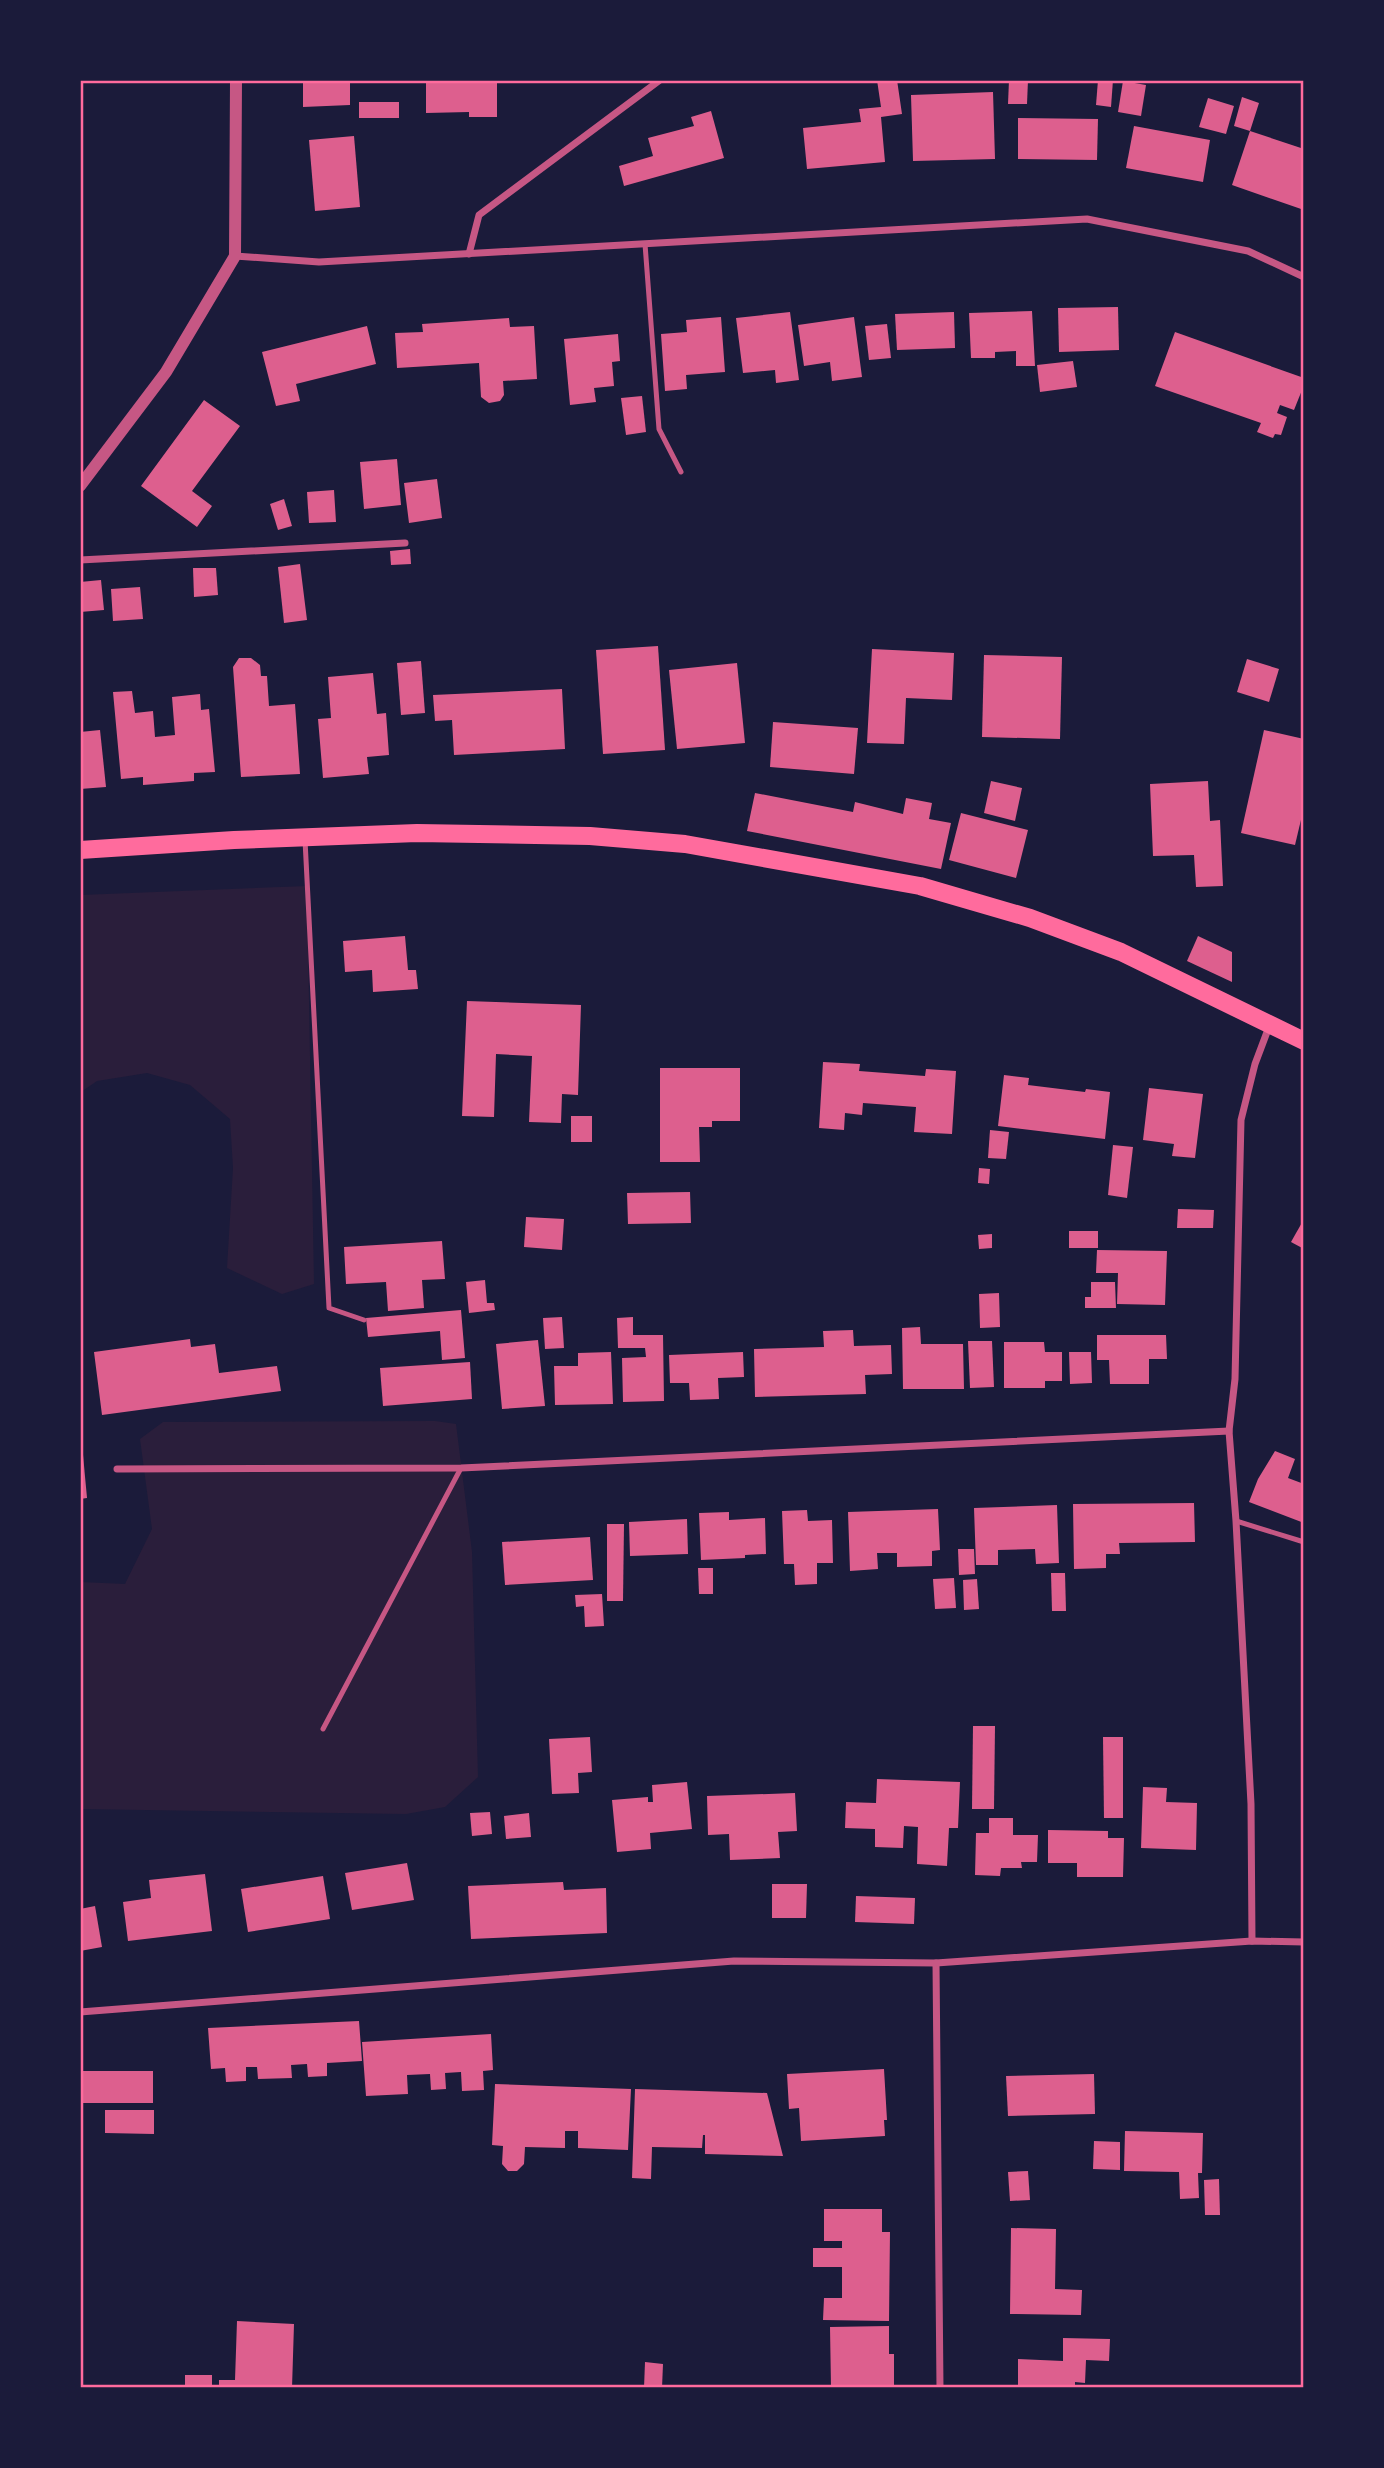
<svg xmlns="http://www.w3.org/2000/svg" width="1384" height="2468" font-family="'Varela Round',sans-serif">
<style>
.green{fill:#2a1e3b}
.building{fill:#dd5f8e}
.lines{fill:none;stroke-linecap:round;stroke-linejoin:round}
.service{stroke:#c65784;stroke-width:5}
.minor{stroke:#c65784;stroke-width:7}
.tertiary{stroke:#c65784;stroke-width:12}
.primary{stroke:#ff6b9d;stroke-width:18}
.neatline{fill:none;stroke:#ff6b9d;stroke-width:2.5}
</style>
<rect width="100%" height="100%" fill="#1b1b3a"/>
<g class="green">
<polygon points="307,886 314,1284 282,1294 227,1268 233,1168 230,1119 190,1085 147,1073 97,1081 81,1092 81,895"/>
<polygon points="435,1421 456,1424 472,1552 478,1777 445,1807 406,1814 81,1809 80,1582 125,1584 152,1529 140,1439 163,1422"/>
</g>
<g class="building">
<polygon points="303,80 350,80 350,105 303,107"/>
<polygon points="426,80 497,80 497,117 469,117 469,112 426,113"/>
<polygon points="877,80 897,80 902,114 881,117 885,162 807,169 803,128 861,122 859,109 881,107"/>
<polygon points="1009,80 1028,80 1027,104 1008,104"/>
<polygon points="1098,80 1113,80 1111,107 1096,105"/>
<polygon points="1123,81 1146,85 1141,116 1118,112"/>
<polygon points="993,92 995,159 913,161 911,95"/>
<polygon points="1242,97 1259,103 1250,131 1304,149 1304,210 1232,185 1250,131 1234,126"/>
<polygon points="1208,98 1234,106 1226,134 1199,127"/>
<rect x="359" y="102" width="40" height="16"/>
<polygon points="711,111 724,158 624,186 619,166 653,156 648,138 694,126 691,117"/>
<polygon points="1018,118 1098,119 1097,160 1018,159"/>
<polygon points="1134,126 1210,140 1203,182 1126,168"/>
<polygon points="354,136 360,207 315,211 309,140"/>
<polygon points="1118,307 1119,350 1059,352 1058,308"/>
<polygon points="1032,311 1035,366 1016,366 1016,351 995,352 995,358 971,358 969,313"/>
<polygon points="790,312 799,380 776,383 775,370 743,373 736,318"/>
<polygon points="954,312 955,348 897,350 895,314"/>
<polygon points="721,317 725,372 686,375 687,389 665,391 661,334 687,332 686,320"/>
<polygon points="854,317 862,377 832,381 830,362 804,366 798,325"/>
<polygon points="509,318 510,327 534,326 537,379 503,381 504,395 500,401 489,403 481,397 479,363 397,368 395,333 423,332 422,324"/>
<polygon points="887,324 891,358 869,360 865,326"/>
<polygon points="367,326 376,364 296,384 300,401 276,406 262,352"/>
<polygon points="1175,332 1304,378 1304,385 1294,410 1280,405 1277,413 1287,417 1281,435 1275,434 1273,438 1257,432 1261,423 1155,386"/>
<polygon points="618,334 620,361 612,362 614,386 594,388 596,402 570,405 564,339"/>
<polygon points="1073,361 1077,387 1040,392 1037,365"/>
<polygon points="642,396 646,432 626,435 621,398"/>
<polygon points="204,400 240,426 192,491 212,506 197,527 141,486"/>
<polygon points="397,459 401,505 364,509 360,462"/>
<polygon points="437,479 442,518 409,523 404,483"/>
<polygon points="334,490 336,522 309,523 307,492"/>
<polygon points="284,499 292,526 278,530 270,504"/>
<polygon points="410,549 411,564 391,565 390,551"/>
<polygon points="300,564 307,620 284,623 278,567"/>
<polygon points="193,568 216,568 218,595 194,597"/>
<polygon points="101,580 104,610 80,612 80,582"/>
<polygon points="140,587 143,619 113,621 111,589"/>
<polygon points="658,646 665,750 603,754 596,650"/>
<polygon points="872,649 954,653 952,700 906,698 904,744 867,743"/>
<polygon points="984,655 1062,657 1060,739 982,737"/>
<polygon points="239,658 251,658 260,665 261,676 267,676 269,706 295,704 300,774 241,777 233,667"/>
<polygon points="1247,659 1279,669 1269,702 1237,692"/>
<polygon points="421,661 425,713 401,715 397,663"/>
<polygon points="737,663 745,743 677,749 669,670"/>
<polygon points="373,673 377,714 386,713 389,755 367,757 369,774 323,778 318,719 331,718 328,677"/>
<polygon points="562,689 565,749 454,755 452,720 435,721 433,695"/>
<polygon points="132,691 135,713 153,711 155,737 175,735 172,697 200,694 201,710 209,709 215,772 194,773 194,781 143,785 143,777 121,779 113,692"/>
<polygon points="773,722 858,728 854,774 770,767"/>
<polygon points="100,730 106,787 80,789 80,732"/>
<polygon points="1264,730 1304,739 1304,807 1295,845 1241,833"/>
<polygon points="991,781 1022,788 1015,821 984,813"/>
<polygon points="1208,781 1210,821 1220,820 1223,886 1196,887 1194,855 1153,856 1150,784"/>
<polygon points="755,793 853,812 855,802 903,814 906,798 932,803 929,819 951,823 941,869 747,831"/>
<polygon points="961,813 1028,830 1016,878 949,860"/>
<polygon points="405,936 408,970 416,970 418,989 373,992 372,970 345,972 343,941"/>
<polygon points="1198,936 1232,952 1232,982 1187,961"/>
<polygon points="467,1001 581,1005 578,1095 562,1094 561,1123 529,1122 532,1056 496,1054 494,1117 462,1116"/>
<polygon points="823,1062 860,1064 859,1071 925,1076 926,1069 956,1071 952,1134 914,1132 916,1107 863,1103 862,1115 845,1113 844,1130 819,1128"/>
<polygon points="660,1068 740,1068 740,1121 712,1121 712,1127 699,1127 700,1162 660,1162"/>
<polygon points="1004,1075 1029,1078 1028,1085 1085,1092 1086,1089 1110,1092 1105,1139 998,1126"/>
<polygon points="1149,1088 1203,1094 1195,1158 1172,1156 1174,1144 1143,1140"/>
<rect x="571" y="1116" width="21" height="26"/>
<polygon points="990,1130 1009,1132 1006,1159 988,1158"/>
<polygon points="1113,1145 1133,1147 1127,1198 1108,1195"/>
<polygon points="979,1168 990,1169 989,1184 978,1183"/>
<polygon points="690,1192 691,1223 628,1224 627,1193"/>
<polygon points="1178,1209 1214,1210 1213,1228 1177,1228"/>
<polygon points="526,1217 564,1219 562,1250 524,1247"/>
<polygon points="1304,1219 1304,1249 1291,1242"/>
<rect x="1069" y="1231" width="29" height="17"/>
<polygon points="992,1234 992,1248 979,1249 978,1235"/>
<polygon points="442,1241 445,1279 422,1280 424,1308 388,1311 386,1282 346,1284 344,1247"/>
<polygon points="1097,1250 1167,1251 1165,1305 1117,1304 1118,1273 1096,1273"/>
<polygon points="485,1280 487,1303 494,1303 495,1310 469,1313 466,1282"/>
<polygon points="1091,1282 1115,1282 1116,1308 1085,1308 1085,1297 1091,1297"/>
<polygon points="999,1293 1000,1327 980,1328 979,1294"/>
<polygon points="461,1310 465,1358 442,1360 440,1331 368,1337 366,1318"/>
<polygon points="562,1317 564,1348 545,1349 543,1318"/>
<polygon points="633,1317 633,1335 663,1335 664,1401 623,1402 622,1358 646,1357 645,1348 618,1348 617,1318"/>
<polygon points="920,1327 921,1344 963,1344 964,1389 903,1389 902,1328"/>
<polygon points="853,1330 854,1346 891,1345 892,1374 865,1375 866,1394 755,1397 754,1349 824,1347 823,1331"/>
<polygon points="1097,1335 1166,1335 1167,1359 1149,1359 1149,1384 1110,1384 1109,1360 1097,1360"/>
<polygon points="190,1339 191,1347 215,1344 219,1373 277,1366 281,1391 102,1415 94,1352"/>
<polygon points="538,1340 545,1406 502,1409 496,1344"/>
<polygon points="968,1341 992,1341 994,1387 970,1388"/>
<polygon points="1004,1342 1044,1342 1045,1352 1062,1352 1062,1381 1045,1381 1045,1388 1004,1388"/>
<polygon points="611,1352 613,1404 555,1405 554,1366 578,1366 578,1353"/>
<polygon points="743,1352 744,1377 718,1378 719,1399 690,1400 689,1383 670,1383 669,1355"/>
<polygon points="1069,1352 1091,1352 1092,1383 1070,1384"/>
<polygon points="470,1362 472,1399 383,1406 380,1368"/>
<polygon points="80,1444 82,1444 87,1498 80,1499"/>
<polygon points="1275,1451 1295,1459 1288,1478 1304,1484 1304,1523 1249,1502 1258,1479"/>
<polygon points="1194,1503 1195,1542 1119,1543 1120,1554 1106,1554 1106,1568 1074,1569 1073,1504"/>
<polygon points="1057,1505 1059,1563 1036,1564 1035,1549 998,1550 998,1565 976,1565 974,1508"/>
<polygon points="938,1509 940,1550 932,1551 932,1566 897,1567 897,1553 877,1553 878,1569 850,1571 848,1512"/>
<polygon points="807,1510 808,1521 832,1520 833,1563 817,1563 817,1584 795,1585 794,1564 784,1564 782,1511"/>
<polygon points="729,1512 729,1520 765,1518 766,1554 745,1555 745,1558 701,1560 699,1513"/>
<polygon points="687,1519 688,1554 630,1556 629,1522"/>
<polygon points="607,1524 624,1524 623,1601 607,1601"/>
<polygon points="590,1537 593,1580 505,1585 502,1542"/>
<polygon points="958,1549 974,1549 975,1574 959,1575"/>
<polygon points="698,1568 713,1568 713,1594 699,1594"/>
<polygon points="1051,1573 1065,1573 1066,1611 1052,1611"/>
<polygon points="954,1578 956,1608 935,1609 933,1579"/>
<polygon points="977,1579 979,1609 964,1610 963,1580"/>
<polygon points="602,1594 604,1626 585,1627 584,1606 576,1607 575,1595"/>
<polygon points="973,1726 995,1726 994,1809 972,1809"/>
<polygon points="590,1737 592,1772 578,1773 579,1793 552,1794 549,1739"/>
<polygon points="1103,1737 1123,1737 1123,1818 1104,1818"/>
<polygon points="877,1779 960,1782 958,1828 949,1828 947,1866 917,1864 918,1827 904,1826 903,1848 875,1847 875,1829 845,1828 846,1802 876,1803"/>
<polygon points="687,1782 692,1829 650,1833 651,1849 617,1852 612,1800 648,1797 648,1802 653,1802 652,1785"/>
<polygon points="1143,1787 1167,1788 1166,1802 1197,1803 1196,1850 1141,1848"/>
<polygon points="795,1793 797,1831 778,1832 780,1858 730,1860 729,1834 708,1835 707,1796"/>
<polygon points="490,1812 492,1834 472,1836 470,1813"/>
<polygon points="529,1813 531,1837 506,1839 504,1816"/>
<polygon points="989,1818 1013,1818 1013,1835 1038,1835 1037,1862 1021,1862 1022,1868 1001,1868 1000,1876 975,1875 976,1833 989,1833"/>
<polygon points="1048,1830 1108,1831 1108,1838 1124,1838 1123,1877 1077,1877 1077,1863 1048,1863"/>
<polygon points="407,1863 414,1900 352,1910 345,1873"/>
<polygon points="205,1874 212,1931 128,1941 123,1902 151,1898 149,1880"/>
<polygon points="323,1876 330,1919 248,1932 241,1889"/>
<polygon points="563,1882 564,1890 606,1888 607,1933 471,1939 468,1886"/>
<polygon points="772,1884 807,1884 806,1918 772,1918"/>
<polygon points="856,1896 915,1898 914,1924 855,1922"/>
<polygon points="95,1906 102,1947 80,1951 80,1909"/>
<polygon points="359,2021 362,2061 327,2063 327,2076 308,2077 307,2064 291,2065 292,2078 258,2079 257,2067 246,2067 246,2081 226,2082 225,2068 211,2069 208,2028"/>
<polygon points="491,2034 493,2070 483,2071 484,2090 462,2091 461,2072 445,2073 446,2089 431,2090 430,2074 407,2075 408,2094 366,2096 362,2042"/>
<polygon points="884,2069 887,2120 884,2120 885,2136 801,2141 799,2108 789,2109 787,2074"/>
<rect x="80" y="2071" width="73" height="32"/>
<polygon points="1094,2074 1095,2114 1008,2116 1006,2076"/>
<polygon points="495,2084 631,2089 628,2150 578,2148 578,2131 565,2131 565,2148 525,2147 524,2164 517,2171 508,2171 502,2164 503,2146 492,2145"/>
<polygon points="635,2089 767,2093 783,2156 705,2154 705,2135 703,2135 702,2148 652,2147 651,2179 632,2178"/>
<polygon points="105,2110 154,2110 154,2134 105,2133"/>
<polygon points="1125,2131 1203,2133 1202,2173 1198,2173 1199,2198 1180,2199 1179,2172 1124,2171"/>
<polygon points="1094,2141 1120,2142 1120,2170 1093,2169"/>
<polygon points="1028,2171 1030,2200 1010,2201 1008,2172"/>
<polygon points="1219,2179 1220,2215 1205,2215 1204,2180"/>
<polygon points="824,2209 882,2209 882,2232 890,2232 889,2321 823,2320 824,2298 842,2298 842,2267 813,2267 813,2248 842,2248 842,2241 824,2241"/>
<polygon points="1011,2228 1056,2229 1055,2289 1082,2290 1081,2315 1010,2314"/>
<polygon points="237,2321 294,2324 292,2388 219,2388 219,2380 235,2380"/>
<polygon points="889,2326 889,2354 894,2354 894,2388 831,2388 830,2327"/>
<polygon points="1063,2338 1110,2339 1109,2361 1086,2360 1085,2383 1075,2382 1075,2388 1018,2388 1018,2359 1063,2361"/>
<polygon points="645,2362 663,2364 662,2388 644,2388"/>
<rect x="185" y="2375" width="27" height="13"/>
</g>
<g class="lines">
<g class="service">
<polyline points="645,244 659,429 681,472"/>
<polyline points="305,840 329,1308 364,1320"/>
<polyline points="1236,1521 1304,1542"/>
<polyline points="323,1729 461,1468"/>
</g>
<g class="minor">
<polyline points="469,254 479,215 660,80"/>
<polyline points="235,256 319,262 1087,219 1248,251 1304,277"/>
<polyline points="80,560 405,543"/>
<polyline points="117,1469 461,1468 1229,1431"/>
<polyline points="1252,1941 1251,1804 1236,1521 1229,1431 1235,1379 1241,1120 1255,1064 1270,1024"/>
<polyline points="936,1963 940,2388"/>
<polyline points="80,2012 734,1961 936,1963 1252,1941 1304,1942"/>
</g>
<polyline class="tertiary" points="80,486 166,372 235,256 236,80"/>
<polyline class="primary" points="80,850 234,840 417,833 590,836 685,844 920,886 1030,918 1121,952 1304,1041"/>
</g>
<rect width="1384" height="2468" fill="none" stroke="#1b1b3a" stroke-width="164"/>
<rect x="82" y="82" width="1220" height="2304" class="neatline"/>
</svg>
